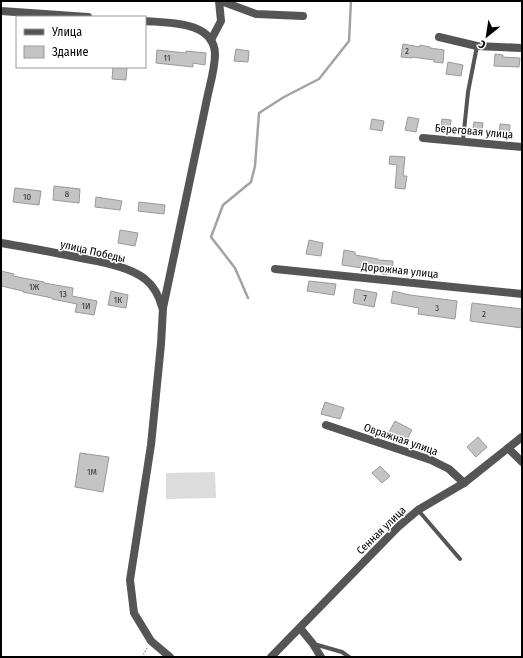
<svg xmlns="http://www.w3.org/2000/svg" width="523" height="658" font-family="'Fira Sans Condensed',sans-serif">
<style>
.green{fill:#dcdcdc}
.lines{fill:none;stroke-linecap:round;stroke-linejoin:round}
.stream{stroke:#a3a3a3;stroke-width:2.5}
.building{fill:#c4c4c4;stroke:#999}
.path{stroke:#777;stroke-width:1.5;stroke-dasharray:1 2;stroke-linecap:butt}
.lane{stroke:#555;stroke-width:4}
.street{stroke:#555;stroke-width:8}
.labels{text-anchor:middle;stroke-width:3;stroke-linejoin:round;paint-order:stroke}
.number-label{font-size:9px;fill:#313131}
.street-label{font-size:11px;fill:#000;stroke:#fff}
</style>
<rect width="100%" height="100%" fill="#fff"/>
<polygon class="green" points="215,472 216,498 166,499 166,473"/>
<g class="lines">
<polyline class="stream" points="248,298 235,268 211,237 223,205 251,182 255,166 259,113 284,97 319,79 349,41 351,1"/>
</g>
<g class="building">
<polygon points="403,44 420,47 420,45 430,47 430,48 444,50 443,63 434,62 434,60 412,57 412,58 401,57"/>
<polygon points="236,49 249,51 248,62 234,61"/>
<polygon points="157,50 186,53 186,51 206,53 205,65 193,63 193,67 156,63"/>
<polygon points="495,54 503,55 502,57 520,58 519,67 494,66"/>
<polygon points="448,62 463,65 461,76 446,74"/>
<polygon points="113,67 127,67 126,80 112,79"/>
<polygon points="408,117 419,119 416,132 405,130"/>
<polygon points="372,119 384,121 382,131 370,129"/>
<polygon points="442,119 451,120 449,132 440,131"/>
<polygon points="474,122 483,123 481,136 472,135"/>
<polygon points="500,124 510,125 509,138 499,137"/>
<polygon points="390,156 405,157 403,176 407,176 405,189 395,188 397,165 389,164"/>
<polygon points="54,186 80,189 79,203 53,200"/>
<polygon points="15,188 41,191 39,205 13,202"/>
<polygon points="96,197 122,201 120,210 95,207"/>
<polygon points="139,202 165,205 164,214 138,211"/>
<polygon points="120,230 138,233 135,246 118,243"/>
<polygon points="309,240 323,243 321,256 306,254"/>
<polygon points="344,250 355,252 355,255 378,259 378,260 393,261 392,274 382,274 382,271 342,265"/>
<polygon points="1,271 14,274 13,276 44,282 44,283 73,288 72,296 97,301 94,315 75,312 77,304 52,299 52,298 23,292 23,291 1,286"/>
<polygon points="309,281 336,284 334,295 307,291"/>
<polygon points="355,289 377,293 374,307 353,303"/>
<polygon points="111,291 128,295 126,308 108,305"/>
<polygon points="393,291 410,295 457,301 455,319 418,314 419,308 391,303"/>
<polygon points="472,303 522,309 522,328 470,321"/>
<polygon points="325,402 344,408 340,419 321,414"/>
<polygon points="395,421 412,430 405,443 388,434"/>
<polygon points="478,437 487,447 476,457 467,447"/>
<polygon points="80,453 109,457 103,492 75,487"/>
<polygon points="380,466 390,476 382,483 372,473"/>
</g>
<g class="lines">
<polyline class="path" points="142,657 147,648"/>
<g class="lane">
<polyline points="463,140 468,92 477,46"/>
<polyline points="418,510 460,559"/>
<polyline points="314,644 342,652 349,657"/>
</g>
<g class="street">
<polyline points="221,1 256,14 303,16"/>
<polyline points="1,11 88,17"/>
<path d="M 145,21 C 169,23 214,21 215,54 C 215,67 211,81 208,94 L 163,308 L 161,344 L 151,445 L 130,580 L 134,613 L 151,641 L 170,657"/>
<polyline points="439,37 477,46 522,48"/>
<polyline points="211,40 221,21 219,1"/>
<polyline points="423,138 522,147"/>
<path d="M 1,243 C 26,247 51,252 76,257 C 99,262 126,265 145,279 C 155,287 159,296 162,307"/>
<polyline points="275,269 522,294"/>
<polyline points="326,425 431,460 449,469 464,483"/>
<polyline points="508,448 522,462"/>
<polyline points="300,628 313,644 321,657"/>
<polyline points="271,657 398,527 418,510 464,483 522,437"/>
</g>
</g>
<g class="labels">
<g class="number-label">
<text x="407" y="54">2</text>
<text x="167" y="61">11</text>
<text x="67" y="197">8</text>
<text x="27" y="200">10</text>
<text x="34" y="290">1Ж</text>
<text x="63" y="297">1З</text>
<text x="365" y="301">7</text>
<text x="118" y="303">1К</text>
<text x="86" y="309">1И</text>
<text x="437" y="311">3</text>
<text x="484" y="317">2</text>
<text x="92" y="475">1М</text>
</g>
<g class="street-label">
<text transform="translate(474 131) rotate(5)" y="4">Береговая улица</text>
<text transform="translate(93 251) rotate(13)" y="4">улица Победы</text>
<text transform="translate(400 270) rotate(6)" y="4">Дорожная улица</text>
<text transform="translate(401 439) rotate(19)" y="4">Овражная улица</text>
<text transform="translate(381 530) rotate(-44)" y="4">Сенная улица</text>
</g>
</g>
<rect width="523" height="658" fill="none" stroke="#000000" stroke-width="4"/>
<rect x="16" y="16" width="130" height="52" fill="#ffffff" stroke="#999999"/>
<rect x="24" y="29" width="20" height="6" fill="#555555" stroke="#999999"/>
<text x="52" y="36" font-size="12" fill="#000000">Улица</text>
<rect x="24" y="46" width="20" height="12" fill="#c4c4c4" stroke="#999999"/>
<text x="52" y="56" font-size="12" fill="#000000">Здание</text>
<g transform="translate(487 36) rotate(210)" stroke="#ffffff" stroke-width="3" paint-order="stroke">
<path d="M0-3L7 15L0 10L-7 15Z" fill="#000000"/>
<text y="-6" font-size="11" font-weight="bold" text-anchor="middle" fill="#000000">С</text>
</g>
</svg>
